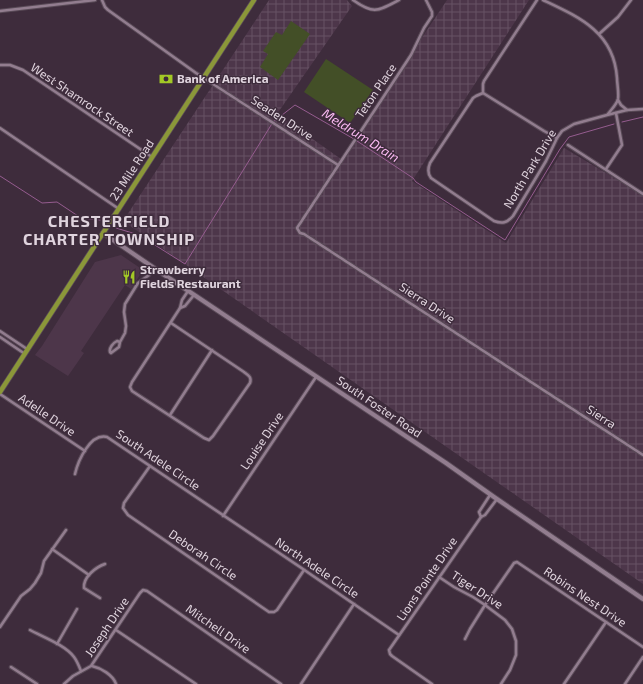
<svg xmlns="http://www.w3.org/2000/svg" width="643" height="684" font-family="'Exo 2',sans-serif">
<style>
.built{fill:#4d364a}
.industrial{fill:url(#industrial-grid)}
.garden{fill:#434f27}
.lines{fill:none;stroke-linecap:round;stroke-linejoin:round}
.stream{stroke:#955c8f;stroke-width:1}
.street-casing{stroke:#594a57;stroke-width:4.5}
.secondary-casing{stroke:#594a57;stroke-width:6}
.primary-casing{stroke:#594a57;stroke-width:6}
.street{stroke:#927d8f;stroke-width:2.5}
.secondary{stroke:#927d8f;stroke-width:4}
.primary{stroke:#8b9739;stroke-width:4.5}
.labels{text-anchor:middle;stroke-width:3;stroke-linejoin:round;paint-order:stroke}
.poi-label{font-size:12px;font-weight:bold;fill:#e0d4de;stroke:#3e2c3c;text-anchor:start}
.street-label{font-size:12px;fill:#e0d4de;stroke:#3e2c3c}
.water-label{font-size:13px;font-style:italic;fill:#fbbaf3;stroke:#3e2c3c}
.district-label{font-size:16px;font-weight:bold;letter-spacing:1px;fill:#e0d4de;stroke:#3e2c3c}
</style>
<defs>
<pattern id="industrial-grid" width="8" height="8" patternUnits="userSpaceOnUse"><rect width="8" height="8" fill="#4d364a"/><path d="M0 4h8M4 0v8" fill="none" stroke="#665264"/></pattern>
</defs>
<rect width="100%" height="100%" fill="#3e2c3c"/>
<polygon class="built" points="121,255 143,270 131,289 125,285 81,351 84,353 68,376 35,355 42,346 95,262"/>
<polygon class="industrial" points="269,0 347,0 352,6 277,114 341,159 447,0 529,0 412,181 506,243 564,148 643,195 643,584 123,221"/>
<g class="garden">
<polygon points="291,21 310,34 278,80 260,67 268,54 263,51 276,32 282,35"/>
<polygon points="326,59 373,90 350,123 304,92"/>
</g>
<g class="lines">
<g class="stream">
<polyline points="622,122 643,117"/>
<polyline points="357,141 413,178 416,182 505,240 560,149 569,137 614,124"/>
<polyline points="0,176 42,203 57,202 81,218 100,220"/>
<polyline points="116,228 139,235 185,264 273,122 295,105 354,139"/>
</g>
<g class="street-casing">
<g id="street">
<polyline points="102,0 105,7 108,10 196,73 338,165"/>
<path d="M 353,0 C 374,15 378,11 399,0"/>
<polyline points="426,0 432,12 432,16 424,28 411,55 297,228 300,233 304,234 459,335 643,455"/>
<path d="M 537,0 L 484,81 L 483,84 L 483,93 L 476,96 L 473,98 L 430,163 C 428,168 427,173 431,178 L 494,221 C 502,224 507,223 513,216 L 546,161 L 557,138 L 562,131 L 574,124 L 607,115 L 627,110 L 643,109"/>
<path d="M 543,0 C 579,17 614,32 617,78 C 617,83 619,93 618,99 C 617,104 611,110 608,114"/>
<polyline points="0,11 95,0"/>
<polyline points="599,34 618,17 631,0"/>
<polyline points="0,65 10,65 23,70 152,157"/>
<polyline points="483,93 544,131 557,138"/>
<polyline points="618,100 621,105 627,110"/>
<polyline points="0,128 119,209"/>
<polyline points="568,145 643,194"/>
<polyline points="606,169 622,145 616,113"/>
<polyline points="188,291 182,300 180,308 185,306 194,295"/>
<path d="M 171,323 L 244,372 C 248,375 252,377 250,383 L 213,436 L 209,440 L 204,438 L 132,391 L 130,387 L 132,382 L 180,308"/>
<polyline points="0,331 27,349"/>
<polyline points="0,337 25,354"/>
<path d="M 120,342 L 117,341 C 113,343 109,348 110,352 L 111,353 L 119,347 L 120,342 L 125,333 L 126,326 L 124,312 L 125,304 L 138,283 L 149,275 L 154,268"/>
<polyline points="0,394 85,451"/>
<polyline points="170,415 212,350"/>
<polyline points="150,466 124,503 123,508 128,515 269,612 274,612 277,610 304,570"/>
<path d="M 75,474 C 78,461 90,433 107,437 L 300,567 L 399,635"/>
<polyline points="490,495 479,512 481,517 485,515 497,499"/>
<polyline points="223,516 316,377"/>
<polyline points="52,549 89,575"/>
<polyline points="439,577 454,587 473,597 485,605 505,620 512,629 516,641 516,655 510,670 501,684"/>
<path d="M 100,598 L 84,588 C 83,577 96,567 105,564"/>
<polyline points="0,627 21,596 30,589 35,583 41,573 44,561 66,530"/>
<path d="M 30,630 C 43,637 65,645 74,657 C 77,661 79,666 81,671"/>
<polyline points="116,630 196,684"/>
<polyline points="465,639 470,629 485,605 514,563 517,562 643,647"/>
<polyline points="57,644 77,609"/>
<path d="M 92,666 C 101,668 113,675 116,684"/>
<polyline points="11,667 37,684"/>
<polyline points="64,684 73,676 91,666 140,593 143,590 147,591 281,684"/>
<polyline points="301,684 354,604"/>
<polyline points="432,684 392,656 390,654 389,650 481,517"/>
<polyline points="564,684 606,622"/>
<polyline points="625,684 643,657"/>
</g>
</g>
<g class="secondary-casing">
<polyline id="secondary" points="103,233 154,268 446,463 494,497 643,599"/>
</g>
<g class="primary-casing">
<polyline id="primary" points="0,392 254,0"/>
</g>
<use href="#street" class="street"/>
<use href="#secondary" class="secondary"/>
<use href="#primary" class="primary"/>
</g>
<defs>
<g id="bank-bare" transform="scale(1.08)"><path d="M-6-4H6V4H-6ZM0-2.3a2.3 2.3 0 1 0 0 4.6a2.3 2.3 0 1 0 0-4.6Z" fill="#a3c926" stroke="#3e2c3c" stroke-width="2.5" paint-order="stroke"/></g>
<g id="restaurant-bare" transform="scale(1.08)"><path d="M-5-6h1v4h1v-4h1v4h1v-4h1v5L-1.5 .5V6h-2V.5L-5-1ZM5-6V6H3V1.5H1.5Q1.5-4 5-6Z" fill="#a3c926" stroke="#3e2c3c" stroke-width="2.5" paint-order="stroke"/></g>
</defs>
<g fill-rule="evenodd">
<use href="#bank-bare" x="166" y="79"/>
<use href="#restaurant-bare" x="129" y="277"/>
</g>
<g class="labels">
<g class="poi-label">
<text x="177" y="83">Bank of America</text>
<text x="140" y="274">Strawberry<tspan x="140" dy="14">Fields Restaurant</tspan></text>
</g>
<g class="street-label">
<text transform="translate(376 91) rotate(-56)" y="4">Teton Place</text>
<text transform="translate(82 100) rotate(34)" y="4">West Shamrock Street</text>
<text transform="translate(282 118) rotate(33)" y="4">Seaden Drive</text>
<text transform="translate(530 169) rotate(-59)" y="4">North Park Drive</text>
<text transform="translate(132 170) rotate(-57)" y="4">23 Mile Road</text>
<text transform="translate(427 303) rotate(33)" y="4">Sierra Drive</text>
<text transform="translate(379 407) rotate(34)" y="4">South Foster Road</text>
<text transform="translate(47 415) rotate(34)" y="4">Adelle Drive</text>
<text transform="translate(601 417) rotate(33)" y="4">Sierra</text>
<text transform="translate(262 441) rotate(-56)" y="4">Louise Drive</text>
<text transform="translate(158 460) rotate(34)" y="4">South Adele Circle</text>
<text transform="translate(203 555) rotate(34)" y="4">Deborah Circle</text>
<text transform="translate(317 568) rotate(34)" y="4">North Adele Circle</text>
<text transform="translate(427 579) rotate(-56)" y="4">Lions Pointe Drive</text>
<text transform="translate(477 590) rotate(33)" y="4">Tiger Drive</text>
<text transform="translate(585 597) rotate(34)" y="4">Robins Nest Drive</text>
<text transform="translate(107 627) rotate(-56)" y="4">Joseph Drive</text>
<text transform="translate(218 629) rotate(35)" y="4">Mitchell Drive</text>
</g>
<g class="water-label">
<text transform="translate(361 135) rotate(32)" y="5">Meldrum Drain</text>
</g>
<g class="district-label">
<text x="109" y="227">CHESTERFIELD<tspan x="109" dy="18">CHARTER TOWNSHIP</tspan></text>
</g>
</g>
</svg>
